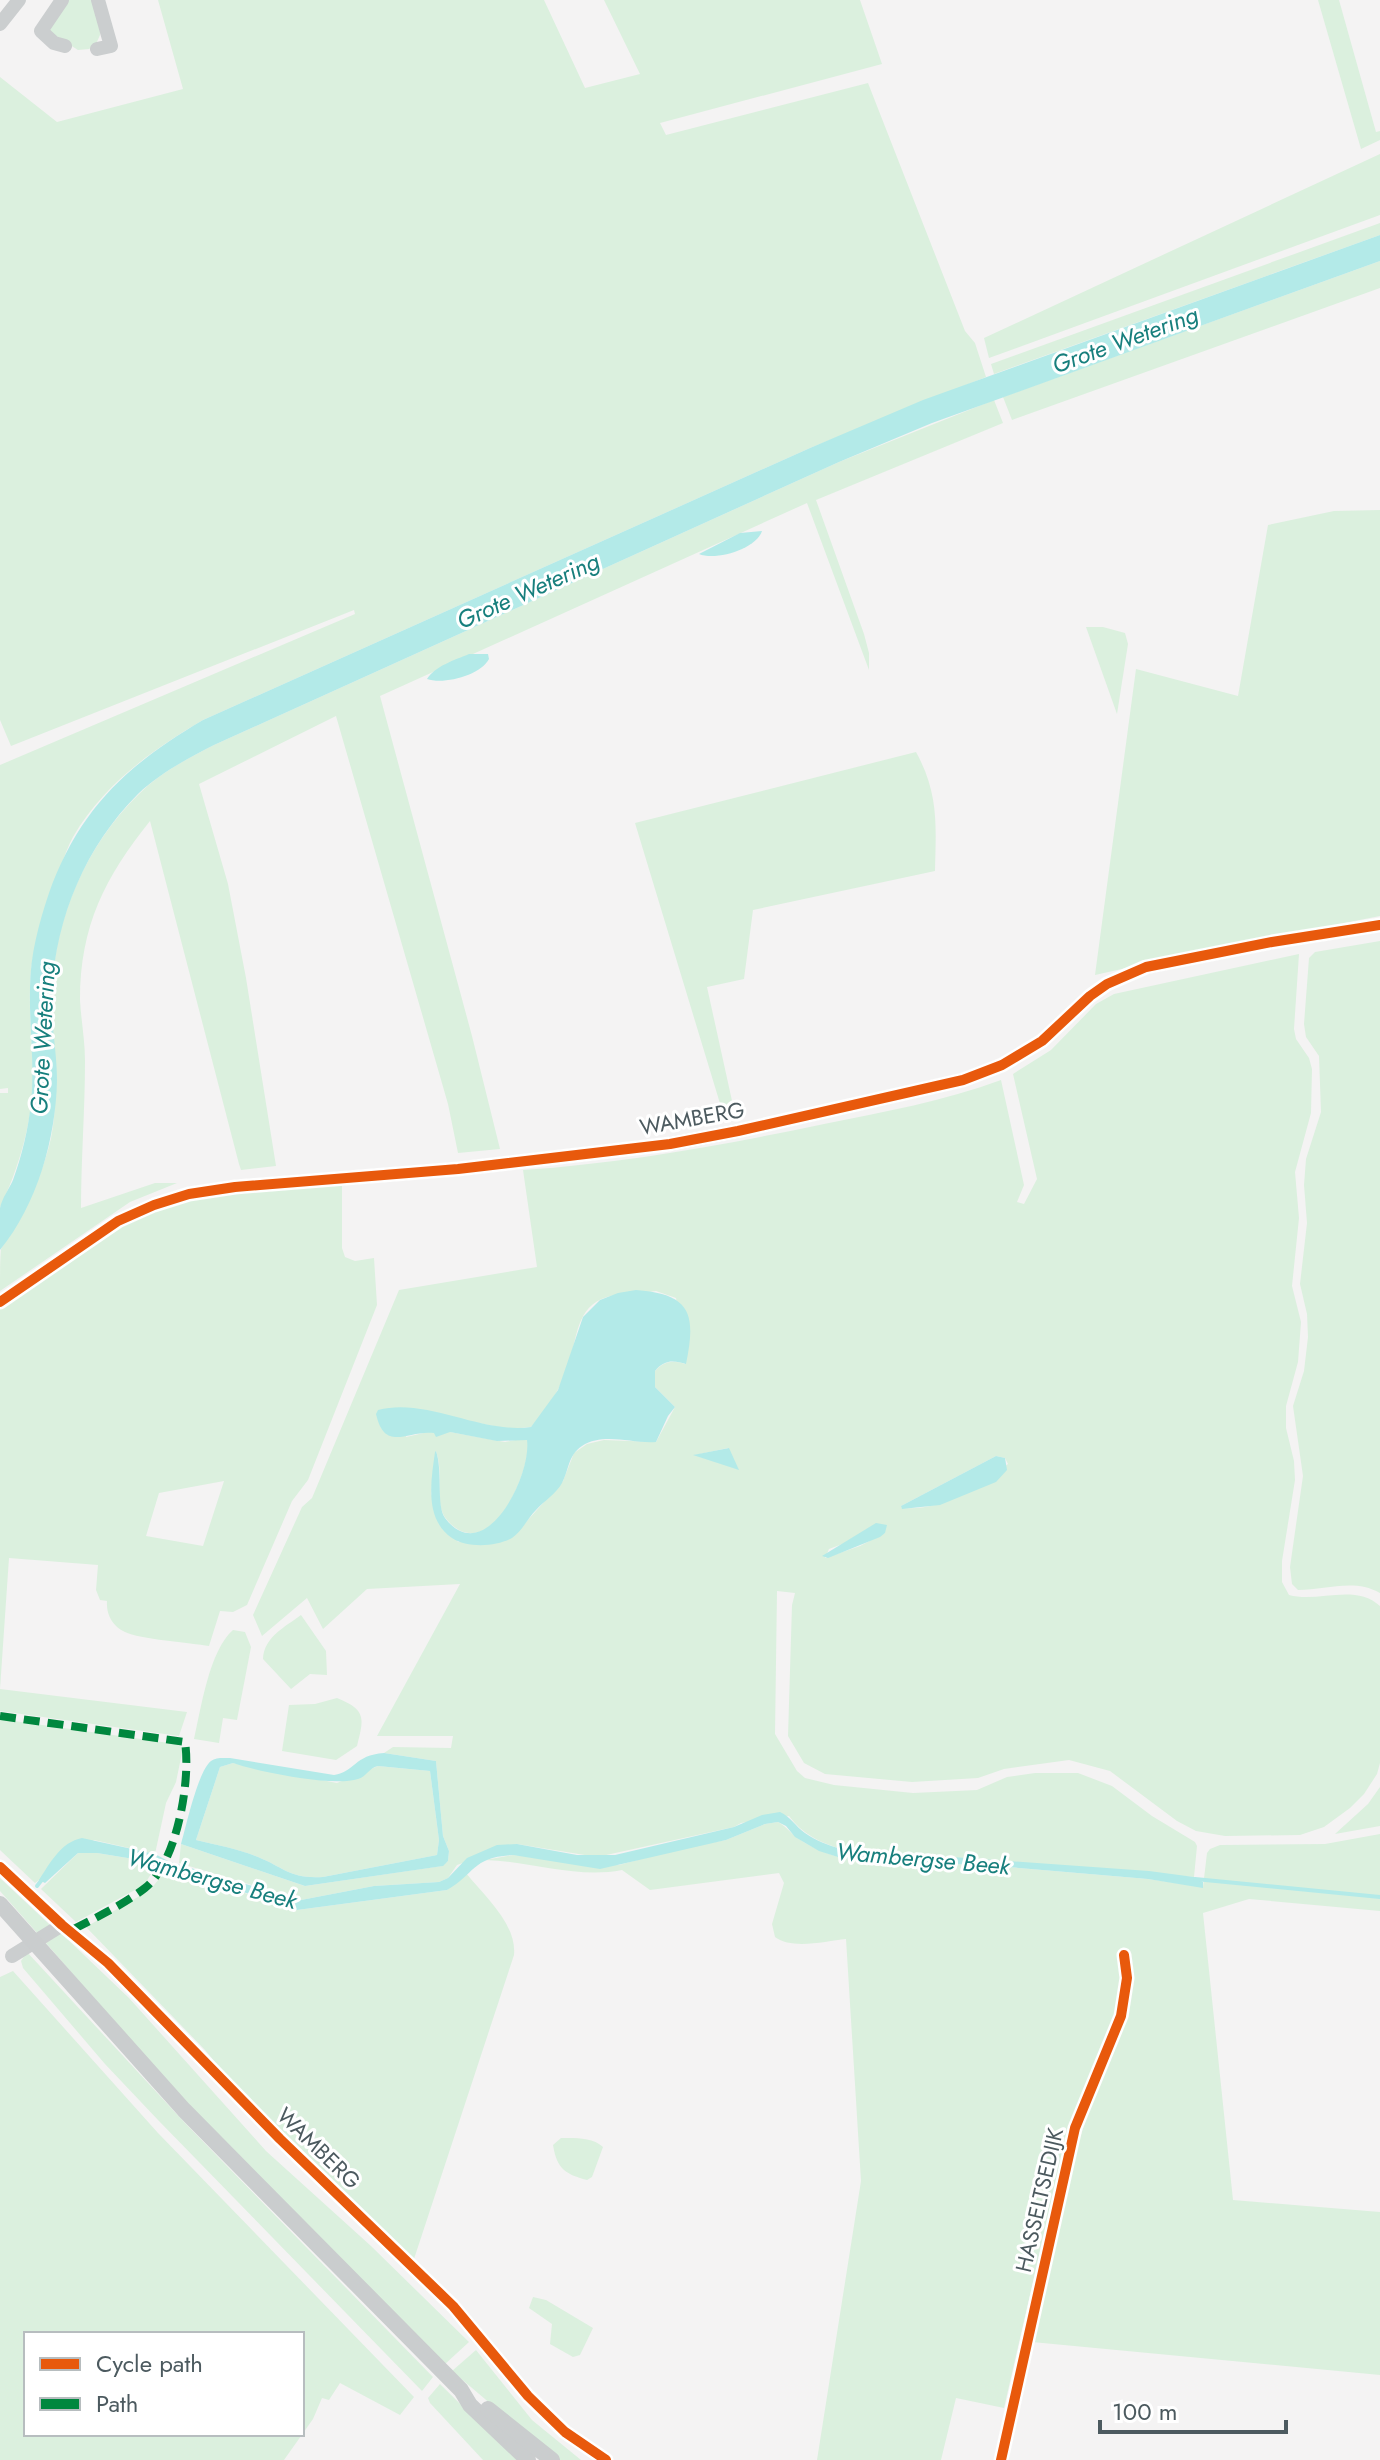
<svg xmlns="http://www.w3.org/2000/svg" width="1380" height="2460" font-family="Jost,sans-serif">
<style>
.green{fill:#dbf0de;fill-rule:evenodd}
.water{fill:#b3eae8;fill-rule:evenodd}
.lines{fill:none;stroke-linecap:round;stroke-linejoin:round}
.stream{stroke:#b3eae8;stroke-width:4}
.minor{stroke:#cbcecf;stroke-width:14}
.major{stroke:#cacdce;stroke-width:16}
.quiet{stroke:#00873e;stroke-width:8;stroke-dasharray:16 8;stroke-linecap:butt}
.cycleway-casing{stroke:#fff;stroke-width:15}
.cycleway{stroke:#e8590c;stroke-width:10}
.labels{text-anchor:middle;stroke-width:6;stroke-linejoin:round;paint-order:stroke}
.street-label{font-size:22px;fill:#4c5a5f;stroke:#fff}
.water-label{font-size:24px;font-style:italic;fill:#177f7d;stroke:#fff}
</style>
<rect width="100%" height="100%" fill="#f4f3f3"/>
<g class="green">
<polygon points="68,0 92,0 100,25 100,35 96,44 89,49 78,50 50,32 49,24"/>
<path d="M 158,0 L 544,0 L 585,88 L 640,74 L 604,0 L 860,0 L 882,64 L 660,123 L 666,135 L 868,83 L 965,331 L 975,343 L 986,377 L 810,448 L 203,720 C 153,749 103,785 73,837 C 63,855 58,879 50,899 C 40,929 30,956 30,988 C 29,1018 33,1049 33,1079 C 32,1124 19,1167 0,1208 L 0,1093 L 8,1093 L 8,1088 L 0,1089 L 0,765 L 355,614 L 354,610 L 11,746 L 0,720 L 0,77 L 57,122 L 183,89 Z"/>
<polygon points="1318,0 1339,0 1376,132 1380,131 1380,140 1361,149"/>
<polygon points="1380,154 1380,215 989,358 984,338"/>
<polygon points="1380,223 1380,235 994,374 991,364"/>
<polygon points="1380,261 1380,288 1012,420 1003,397"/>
<path d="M 994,400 L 1003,423 L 816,500 L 864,634 L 869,653 L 869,670 L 807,503 L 380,696 L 472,1036 L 500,1149 L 458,1153 L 448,1104 L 336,716 L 199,784 L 228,884 L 246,978 L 276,1166 L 241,1170 L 239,1164 L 150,821 C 105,877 80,926 80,1000 C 81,1020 85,1040 85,1061 C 85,1110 81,1159 81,1208 L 155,1183 L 177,1183 L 130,1202 L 0,1291 C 0,1279 0,1259 1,1249 C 7,1238 15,1228 21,1217 C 33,1193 45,1165 51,1138 C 61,1088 50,1041 52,992 C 54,919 86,846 138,795 C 159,773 187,759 214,745 L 839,462 Z"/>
<polygon points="1380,510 1380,916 1211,949 1095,975 1136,669 1238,696 1268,525 1334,511"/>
<polygon points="1103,627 1125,633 1128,644 1117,714 1086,627"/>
<path d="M 916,752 C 939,794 936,825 935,871 L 753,910 L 744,979 L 707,987 L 736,1119 L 725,1120 L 635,823 Z"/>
<path d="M 1380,941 L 1380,1593 C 1354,1578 1326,1590 1298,1590 L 1292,1584 L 1290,1567 L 1303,1476 L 1293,1406 L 1304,1371 L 1308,1337 L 1307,1314 L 1300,1284 L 1307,1223 L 1304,1185 L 1306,1159 L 1321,1112 L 1319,1056 L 1306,1037 L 1304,1024 L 1309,958 L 1315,952 Z"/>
<path d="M 1299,954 L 1294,1029 L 1296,1039 L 1309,1058 L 1312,1069 L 1311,1113 L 1295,1172 L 1299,1218 L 1292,1286 L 1301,1322 L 1298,1362 L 1286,1406 L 1286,1428 L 1294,1461 L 1295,1480 L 1282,1561 L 1282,1582 L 1289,1595 C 1318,1603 1355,1583 1380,1606 L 1380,1763 L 1377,1774 L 1364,1794 L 1350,1808 L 1324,1827 L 1300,1835 L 1225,1836 L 1196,1831 L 1177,1821 L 1110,1771 L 1069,1760 L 1004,1769 L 978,1778 L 912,1782 L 825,1774 L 804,1763 L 788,1736 L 792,1605 L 795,1593 L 777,1591 L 775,1734 L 797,1771 L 805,1778 L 834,1785 L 913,1793 L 977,1790 L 1007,1777 L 1035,1773 L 1078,1773 L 1112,1786 L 1152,1816 L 1195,1842 L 1197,1846 L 1194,1877 L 841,1849 C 821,1843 802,1834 789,1816 L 741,1823 L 734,1827 L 597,1857 L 517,1844 L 457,1865 L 448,1878 L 439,1882 L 374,1886 L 301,1900 L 179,1863 L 181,1844 L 305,1886 L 442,1866 L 448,1861 L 449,1851 L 443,1836 L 436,1761 L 384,1753 L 393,1747 L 451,1748 L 453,1736 L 377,1736 L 460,1584 L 367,1589 L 323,1629 L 307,1598 L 262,1636 L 253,1615 L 302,1507 L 312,1498 L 399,1290 L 537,1267 L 523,1170 C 625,1163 724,1145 824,1124 C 884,1112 944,1101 1001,1080 L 1024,1185 L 1017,1202 L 1024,1204 L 1037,1179 L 1013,1074 L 1051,1050 L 1096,1004 L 1114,994 ZM 656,1291 L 676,1298 L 685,1364 C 673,1360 664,1361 655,1371 L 655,1387 L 675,1407 L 656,1442 L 604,1440 L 587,1444 L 574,1453 L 563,1481 L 526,1522 L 458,1542 L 431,1494 L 436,1451 C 444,1473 435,1496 443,1514 C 446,1520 454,1528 461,1531 C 499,1547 530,1469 528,1441 L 525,1438 L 505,1442 L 450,1432 L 428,1432 L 406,1437 L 409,1409 L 508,1429 L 531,1427 C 548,1410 561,1387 569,1364 C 577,1339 576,1306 607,1297 C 621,1292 640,1293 656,1291 ZM 728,1448 L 738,1469 L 695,1455 ZM 996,1456 L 1005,1458 L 1008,1464 C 974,1488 945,1511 902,1508 L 901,1506 ZM 885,1533 L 860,1546 L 825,1558 L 829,1549 L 845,1543 L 859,1534 Z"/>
<path d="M 342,1184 L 342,1248 L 345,1257 L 355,1261 L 374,1258 L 377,1305 L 308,1480 L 292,1501 L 247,1605 L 233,1612 L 220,1611 L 209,1646 C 191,1643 139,1639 125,1632 C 112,1626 106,1614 107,1601 L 100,1600 L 96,1590 L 98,1565 L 9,1558 L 0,1689 L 187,1712 L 179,1736 L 0,1711 L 0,1305 L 123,1223 L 180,1200 L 210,1195 ZM 224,1481 L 203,1546 L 146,1536 L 159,1493 Z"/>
<path d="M 301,1615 L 326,1651 L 327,1675 L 310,1674 L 291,1689 L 263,1659 C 264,1637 285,1627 301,1615 Z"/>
<path d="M 233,1630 L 245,1632 L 251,1647 L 237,1720 L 223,1718 L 219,1743 L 194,1739 C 201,1709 209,1651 233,1630 Z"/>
<path d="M 337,1698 C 367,1710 364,1719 357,1746 L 336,1760 L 282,1751 L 289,1705 L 315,1704 Z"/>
<polygon points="0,1719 176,1744 183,1748 176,1782 166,1803 155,1854 94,1840 35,1883 0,1850"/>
<path d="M 233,1763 L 337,1783 L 378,1766 L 430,1771 L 439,1840 L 437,1855 L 323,1877 C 290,1879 285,1868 258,1857 C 238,1849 216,1845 196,1840 L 220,1767 Z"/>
<polygon points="1380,1787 1380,1826 1335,1834 1368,1804"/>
<path d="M 778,1822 C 787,1827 791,1834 799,1839 C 812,1848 826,1853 841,1858 L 1008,1867 L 1148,1879 L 1203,1887 L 1207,1853 L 1210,1849 L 1220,1845 L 1325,1844 L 1380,1834 L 1380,1911 L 1249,1899 L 1203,1913 L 1233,2200 L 1380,2212 L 1380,2375 L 1032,2342 L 1077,2146 L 1088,2114 L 1129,2015 L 1131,1989 L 1118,1962 L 1123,1997 L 1061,2160 L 1004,2408 L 956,2398 L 941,2460 L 817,2460 L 861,2181 L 846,1939 C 826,1941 792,1950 775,1937 L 772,1924 L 784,1883 L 779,1873 L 650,1890 L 622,1870 C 576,1879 531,1861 485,1860 L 513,1855 L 619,1865 L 678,1849 L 726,1840 L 765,1824 Z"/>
<polygon points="78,1853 97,1853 158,1863 144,1885 76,1922 41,1889"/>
<path d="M 168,1868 L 297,1910 L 447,1890 L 466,1873 C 485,1897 517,1924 514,1955 L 413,2262 L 243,2096 L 205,2050 L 86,1927 L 150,1890 Z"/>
<polygon points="0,1878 50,1925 38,1934 0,1891"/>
<polygon points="61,1933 129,1998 266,2151 371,2246 469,2342 444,2365 178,2096 46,1943"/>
<polygon points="27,1952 185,2123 433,2377 422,2391 158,2120 105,2064 23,1968 21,1961"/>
<path d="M 13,1971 L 158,2133 L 414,2397 L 400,2415 L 340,2383 L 329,2400 L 322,2398 L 313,2419 L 284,2460 L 0,2460 L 0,1977 ZM 302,2334 L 302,2434 L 26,2434 L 26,2334 Z"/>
<path d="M 561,2138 C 576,2138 592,2137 603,2147 L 592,2177 L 587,2180 C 565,2174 557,2169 553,2145 Z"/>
<polygon points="533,2297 546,2300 593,2328 580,2355 573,2357 550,2344 552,2324 529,2308"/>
<polygon points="476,2350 532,2420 581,2460 557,2460 452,2371"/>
<polygon points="440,2384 517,2460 483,2460 430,2403 428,2398"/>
</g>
<g class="water">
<path d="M 1380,235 L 1380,261 L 932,423 L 839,462 L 214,745 C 187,759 160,773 138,794 C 86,846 56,917 52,990 C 50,1020 57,1050 57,1080 C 56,1138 37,1205 0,1250 C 0,1237 0,1221 0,1208 C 2,1198 9,1189 13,1180 C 22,1155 28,1130 31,1103 C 35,1065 29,1026 30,988 C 30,955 39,923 49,893 C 79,809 128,764 203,720 L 810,448 L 923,400 Z"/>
<path d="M 762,531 C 756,549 716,561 699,554 L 740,533 Z"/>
<path d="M 469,654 L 488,654 L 489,659 C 481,675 444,685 427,679 C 435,666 455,660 469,654 Z"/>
<path d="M 636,1290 C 692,1294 696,1315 686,1364 C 673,1360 664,1360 655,1371 L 655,1387 L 675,1407 L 668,1416 L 656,1442 C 632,1444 604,1432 582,1446 C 568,1455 569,1470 562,1483 C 556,1494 544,1501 536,1510 C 528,1518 522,1531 512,1538 C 496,1547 467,1548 452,1538 C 424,1519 431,1481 435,1452 L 436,1451 C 443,1471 436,1505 445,1518 C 485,1570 532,1475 527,1440 L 497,1441 L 450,1432 L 436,1437 L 434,1433 C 407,1430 385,1453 376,1414 L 378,1410 C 426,1397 481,1434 531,1427 L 558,1390 L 583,1317 L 600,1300 L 618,1293 Z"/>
<polygon points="729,1448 739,1470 693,1455"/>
<polygon points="996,1456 1005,1458 1007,1470 996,1482 940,1505 902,1509 901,1506"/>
<polygon points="876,1523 887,1525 885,1533 880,1537 828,1558 822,1556"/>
<path d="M 384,1753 L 436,1761 L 443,1836 L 449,1851 L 448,1861 L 443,1866 L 305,1886 L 181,1844 C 186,1827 198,1771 211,1761 C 216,1757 224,1758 230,1758 L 334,1775 C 355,1772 354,1755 384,1753 ZM 233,1763 C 259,1772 333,1787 358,1779 C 366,1777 369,1768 378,1766 L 430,1771 L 439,1840 L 437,1855 L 323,1877 C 290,1879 285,1868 258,1857 C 239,1849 216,1845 196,1840 L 220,1767 Z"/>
<path d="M 780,1812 C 791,1817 795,1826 805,1833 C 816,1841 828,1845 841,1849 L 1149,1871 L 1194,1877 L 1203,1882 L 1203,1888 L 1148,1879 L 1008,1867 L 841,1858 L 819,1851 L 795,1837 L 786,1826 L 778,1822 L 765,1824 L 726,1840 L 600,1869 L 513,1855 C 472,1857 476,1873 447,1890 L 297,1910 L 158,1863 L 97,1853 L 78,1853 L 45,1883 L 39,1880 C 50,1863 61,1842 82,1838 L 155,1854 L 170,1862 L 301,1900 L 374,1886 L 439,1882 L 448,1878 L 467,1858 L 497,1845 L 517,1844 L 577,1855 L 615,1855 L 734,1827 L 762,1815 Z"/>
</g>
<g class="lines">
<g class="stream">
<polyline points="1195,1879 1380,1897"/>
<polyline points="37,1886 44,1877"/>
</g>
<g class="minor">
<polyline points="62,0 41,31 54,43 65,46"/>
<polyline points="0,24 19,0"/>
<polyline points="97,49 111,46 98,0"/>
<polyline points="0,1302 118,1221 154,1205 189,1194 235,1187 458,1169 670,1144 738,1131 963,1080 1002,1065 1042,1041 1090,996 1107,984 1146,967 1272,942 1380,925"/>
<polyline points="0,1867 62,1925 108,1963 280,2139 453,2306 528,2396 565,2432 606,2460"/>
<polyline points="12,1956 62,1925"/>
<polyline points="1001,2460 1075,2128 1121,2016 1127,1978 1124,1955"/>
</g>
<g class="major">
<polyline points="0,1904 184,2110 461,2390 470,2405 528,2460"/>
<polyline points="488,2409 552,2460"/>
</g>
<path class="quiet" d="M 0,1716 L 185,1742 C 191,1780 177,1863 145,1888 C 123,1905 95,1918 70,1931"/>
<g class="cycleway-casing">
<g id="cycleway">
<polyline points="0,1302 118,1221 154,1205 189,1194 235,1187 458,1169 670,1144 738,1131 963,1080 1002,1065 1042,1041 1090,996 1107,984 1146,967 1272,942 1380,925"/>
<polyline points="0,1867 62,1925 108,1963 280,2139 453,2306 528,2396 565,2432 606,2460"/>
<polyline points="1001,2460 1075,2128 1121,2016 1127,1978 1124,1955"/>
</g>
</g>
<use href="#cycleway" class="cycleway"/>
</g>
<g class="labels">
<g class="street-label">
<text transform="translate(692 1118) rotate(-10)" y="8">WAMBERG</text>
<text transform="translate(319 2148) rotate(44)" y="8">WAMBERG</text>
<text transform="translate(1039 2200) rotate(-77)" y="8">HASSELTSEDIJK</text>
</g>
<g class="water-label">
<text transform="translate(1125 340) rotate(-20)" y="8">Grote Wetering</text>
<text transform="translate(528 591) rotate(-24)" y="8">Grote Wetering</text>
<text transform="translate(43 1038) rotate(-87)" y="8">Grote Wetering</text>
<text transform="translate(923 1859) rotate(5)" y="8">Wambergse Beek</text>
<text transform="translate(212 1879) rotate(15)" y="8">Wambergse Beek</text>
</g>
</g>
<rect x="24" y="2332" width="280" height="104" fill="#ffffff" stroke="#b7bdbf" stroke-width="2"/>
<rect x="40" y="2358" width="40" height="12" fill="#e8590c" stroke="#b7bdbf" stroke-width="2"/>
<text x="96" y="2372" font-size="24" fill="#4c5a5f">Cycle path</text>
<rect x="40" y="2398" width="40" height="12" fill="#00873e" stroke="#b7bdbf" stroke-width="2"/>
<text x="96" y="2412" font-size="24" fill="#4c5a5f">Path</text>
<path d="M1100 2420v12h186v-12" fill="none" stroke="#4c5a5f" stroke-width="4"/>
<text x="1112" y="2420" font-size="24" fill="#4c5a5f" stroke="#ffffff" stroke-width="6" paint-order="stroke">100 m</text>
</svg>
